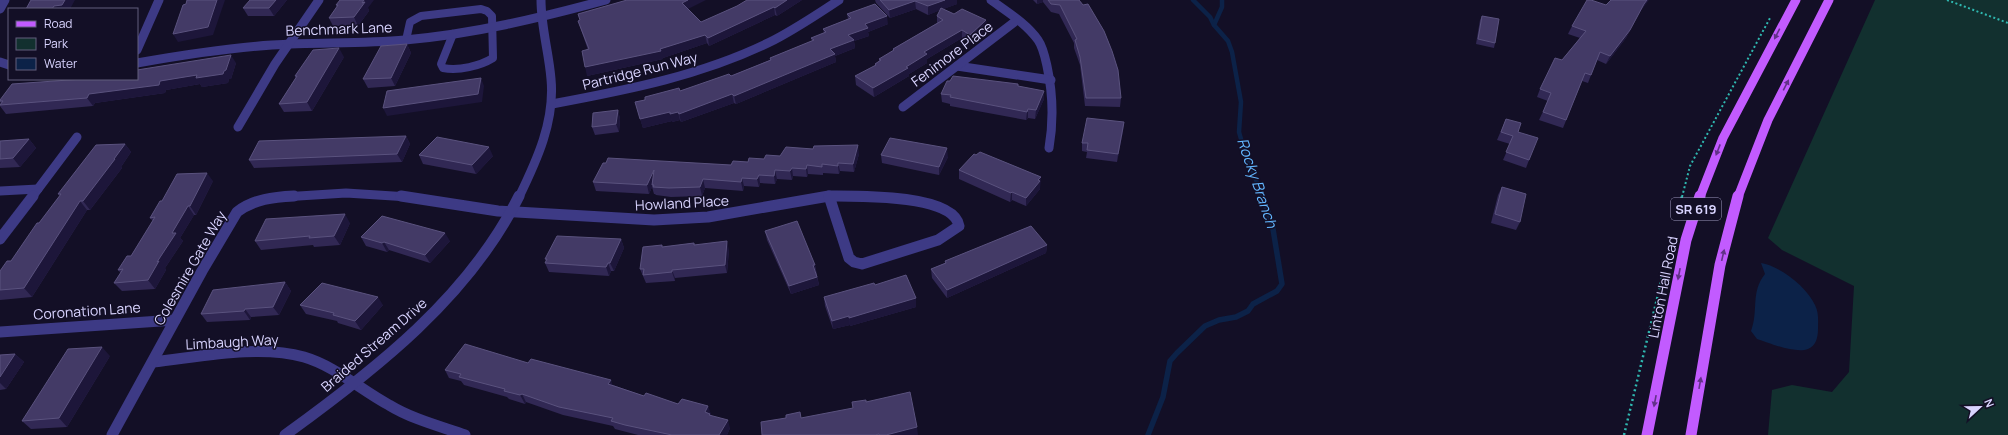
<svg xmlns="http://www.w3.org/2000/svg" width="2008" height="435" font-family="Manrope,sans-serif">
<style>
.green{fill:#12302f}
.water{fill:#0c2248}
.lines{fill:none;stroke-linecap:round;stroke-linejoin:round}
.stream-far1{stroke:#0c2248;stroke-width:4.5}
.stream{stroke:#0c2248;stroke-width:5.5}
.path-far1{stroke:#2fb8b0;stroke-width:2;stroke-dasharray:2 2.5;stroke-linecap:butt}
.path{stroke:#2fb8b0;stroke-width:2.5;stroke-dasharray:2 3;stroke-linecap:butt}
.service{stroke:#3d3a85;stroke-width:8}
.minor-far1{stroke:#3d3a85;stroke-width:9}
.minor{stroke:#3d3a85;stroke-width:11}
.primary-far1{stroke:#c25bff;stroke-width:9}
.primary{stroke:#c25bff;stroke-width:11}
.wall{fill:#312854}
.shaded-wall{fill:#1d163a}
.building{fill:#433a66;stroke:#5a527e}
.oneway{fill:#623188}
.labels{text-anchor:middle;stroke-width:3;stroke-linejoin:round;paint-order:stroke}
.shield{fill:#130f26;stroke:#9e99be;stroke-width:1}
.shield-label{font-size:13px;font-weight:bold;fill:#d9d4ff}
.street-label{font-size:14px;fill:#d9d4ff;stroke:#130f26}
.water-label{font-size:15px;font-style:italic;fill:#62b6ff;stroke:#130f26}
</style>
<rect width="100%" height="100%" fill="#130f26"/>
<polygon class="green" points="1875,0 2008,0 2008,435 1768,435 1772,390 1792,385 1832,392 1849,372 1854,286 1782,250 1768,238"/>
<path class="water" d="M 1761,263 C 1780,266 1807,287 1815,305 C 1819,313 1818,321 1818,329 C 1818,337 1816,346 1808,349 C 1796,354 1769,343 1757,339 L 1751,331 C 1759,311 1750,293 1765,274 Z"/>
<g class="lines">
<g class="stream-far1">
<polyline points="1193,0 1210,17 1214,25 1228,41 1232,52 1241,102 1239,132 1245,153 1263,197"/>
<polyline points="1214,25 1222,7 1222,0"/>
</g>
<polyline class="stream" points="1148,435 1163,397 1170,361 1177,353 1205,326 1219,320 1236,317 1248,311 1253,304 1277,291 1282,284 1272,223 1262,196"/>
<g class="path-far1">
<polyline points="1947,0 2008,23"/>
<polyline points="1682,197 1690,166 1770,18"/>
</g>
<g class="path">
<polyline points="1678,213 1682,196"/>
<polyline points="1624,435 1663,274"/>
</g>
<path class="service" d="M 406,40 L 410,22 L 421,16 L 481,9 L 487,11 L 492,16 L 493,58 C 480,66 459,71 443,68 L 441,64 L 453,34"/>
<g class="minor-far1">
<path d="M 991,0 C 1007,12 1026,23 1038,40 C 1043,47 1045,57 1047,66 C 1053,94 1054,119 1049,148"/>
<polyline points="0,9 5,0"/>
<polyline points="137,50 159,0"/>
<polyline points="0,62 9,65"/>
<path d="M 137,63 C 182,55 226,48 272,45 C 316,42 360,44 405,40 C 473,34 540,18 606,0"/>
<polyline points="957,66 1051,80"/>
<path d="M 552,104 C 627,90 705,75 774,40 C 797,28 818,14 839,0"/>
<polyline points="903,107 1017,20"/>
<polyline points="238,127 275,64 319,0"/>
<polyline points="0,191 38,189"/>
<polyline points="829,196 872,197"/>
<polyline points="32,197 77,137"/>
<polyline points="283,197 346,193 409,197"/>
<path d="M 519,197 C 537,160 555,121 551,79 C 549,53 541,27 541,0"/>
<polyline points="825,197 829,196"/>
</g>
<g class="minor">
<polyline points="401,196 498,211 654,220 708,217 829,196"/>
<path d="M 829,196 C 855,196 954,194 959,226 L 938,240 L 862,264 L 854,262 L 849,258 Z"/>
<polyline points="0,239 33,196"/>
<polyline points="0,332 175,320"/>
<path d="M 153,362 C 199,357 259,344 304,357 C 335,366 361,390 389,405 C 412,419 439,426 465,435"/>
<path d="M 112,435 L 202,271 L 237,212 C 254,199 274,197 294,196"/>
<path d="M 285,435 C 375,370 469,297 519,196"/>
</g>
<g class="primary-far1">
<polyline points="1700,197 1723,138 1796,0"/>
<polyline points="1738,197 1768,120 1829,0"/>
</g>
<g class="primary">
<polyline points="1647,435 1686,240 1700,196"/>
<polyline points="1691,435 1720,265 1738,196"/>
</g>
</g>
<g class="wall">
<polygon points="287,0 274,16 248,16 243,8"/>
<polygon points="802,0 777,16 775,15 709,46 707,43 663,58 663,59 587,76 588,50 578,21 688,9 701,22"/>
<polygon points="875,0 957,0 957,4 943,9 954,14 986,20 987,28 970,43 962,38 927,59 927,63 909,74 909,76 874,97 856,85 855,76 875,66 875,64 879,61 879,59 893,51 893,49 937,23 937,16 940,10 928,15 916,9 890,18 876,3"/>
<polygon points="1033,0 1079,0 1121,98 1120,107 1085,106 1080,65 1074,48 1074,43 1059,14 1051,12 1043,2 1037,4"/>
<polygon points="336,5 368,8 369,11 358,26 333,26 329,18 337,7"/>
<polygon points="1606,5 1640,12 1626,38 1606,64 1597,60 1591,75 1588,83 1582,81 1563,128 1539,120 1548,101 1537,97 1540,89 1562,60 1580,38 1568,34 1572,26"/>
<polygon points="847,14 888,24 868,32 869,36 854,41 855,48 835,56 836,62 736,104 734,103 681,122 680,120 672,122 672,121 643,128 635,102 680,91 731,76 770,60 770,58 812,41 811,38 824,33 823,29 848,19"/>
<polygon points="1482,16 1495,43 1494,48 1476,44 1480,20"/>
<polygon points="407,44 411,53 395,86 368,88 363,79"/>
<polygon points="344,57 312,111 284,112 279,104 296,78 295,76"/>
<polygon points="236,63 231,79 229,79 228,83 202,87 200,84 166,90 165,93 95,103 93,106 6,114 0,106 0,104 1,103 0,102 0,100"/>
<polygon points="1018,84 1018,86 1044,99 1035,119 1028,118 1026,120 950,106 950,104 942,102 941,94"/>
<polygon points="618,110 620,119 619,132 595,135 592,127"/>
<polygon points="1506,119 1518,132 1529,160 1526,168 1503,160 1510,144 1497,140"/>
<polygon points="1124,122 1123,131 1117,162 1086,158 1087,152 1082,151 1082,143"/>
<polygon points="406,136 410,144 402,162 254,168 249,160"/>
<polygon points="29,139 36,148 20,167 0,168 0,141"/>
<polygon points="125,144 131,152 121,167 122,168 90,210 87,210 32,297 0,300 0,271 11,261 60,196 58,194"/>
<polygon points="859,154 854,172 840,171 839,174 823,173 823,175 808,174 807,177 793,176 792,180 777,179 775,184 760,183 759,187 744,186 743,191 705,188 702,196 671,197 656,195 655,194 654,194 652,187 649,194 596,191 593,182 731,165 780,156"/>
<polygon points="419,155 493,156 476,174 423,164"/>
<polygon points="881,155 948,157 939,175 882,163"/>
<polygon points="959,170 1040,186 1040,189 1026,206 1012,200 1010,202 959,179"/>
<polygon points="213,181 196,215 194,215 180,238 183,241 165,268 166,270 155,289 122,291 114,283 121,273 118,270 131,256 153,221 150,218 162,201"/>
<polygon points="1502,187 1520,222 1516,230 1491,223 1498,195"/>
<polygon points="350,223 340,245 314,247 313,245 261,250 255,241"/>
<polygon points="765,231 815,265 819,285 791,294 767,240"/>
<polygon points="361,237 450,241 430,263 389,250 387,252 366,246"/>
<polygon points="621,239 624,248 614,271 611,271 609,276 549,272 545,263 546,261 545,259"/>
<polygon points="694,243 695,245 729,250 727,273 675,278 675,281 646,283 640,269 663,247"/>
<polygon points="1047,245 1046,253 947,298 932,278 931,269 945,263 945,261"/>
<polygon points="285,282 291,291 279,315 251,317 250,320 207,322 201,314"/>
<polygon points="875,285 916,307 850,326 850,325 833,329 825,306 824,297"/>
<polygon points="300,305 383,305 361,330 338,323 337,321 306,314"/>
<polygon points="15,354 24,362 6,389 0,390 0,355"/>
<polygon points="110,356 67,427 31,429 22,421"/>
<polygon points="528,363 613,385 644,396 678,404 711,414 711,416 730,428 727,435 638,435 615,429 613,426 563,415 526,402 525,404 509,399 507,397 464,385 461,381 449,378 445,370"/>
</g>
<g class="shaded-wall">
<polygon points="65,0 75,0 70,9 52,9 54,6"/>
<polygon points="217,0 225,0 213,35 178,42 173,34"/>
<polygon points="276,0 287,0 274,16 269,8"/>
<polygon points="364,0 374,0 368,8 369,11 358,26 354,17"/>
<polygon points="688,0 706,0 684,11 682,3"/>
<polygon points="787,0 802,0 777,16 775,8"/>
<polygon points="945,0 957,0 957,4 928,15 928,6"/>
<polygon points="1037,0 1043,0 1043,2 1037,4"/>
<polygon points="1647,0 1649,0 1640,12 1626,38 1606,64 1610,56"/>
<polygon points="915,1 916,9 890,18 889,10"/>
<polygon points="774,7 775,15 709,46 708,38"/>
<polygon points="887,16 888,24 868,32 869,36 854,41 855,48 835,56 836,62 736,104 734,96 830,49 848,35 865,24"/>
<polygon points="986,20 987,28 970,43 970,35"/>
<polygon points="962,30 962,38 927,59 927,63 909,74 909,76 874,97 873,88 906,67 924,52"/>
<polygon points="705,35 707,43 663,58 663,59 587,76 585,67 660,49"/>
<polygon points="407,44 411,53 395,86 391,78"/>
<polygon points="339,48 344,57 312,111 307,102"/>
<polygon points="231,55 236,63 231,79 229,79 228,83 202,87 200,84 166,90 165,93 95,103 93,106 87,98 89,94 197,75"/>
<polygon points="481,78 484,86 482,102 387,116 383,108"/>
<polygon points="1044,91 1044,99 1035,119 1036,110"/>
<polygon points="732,94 734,103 681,122 679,114"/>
<polygon points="1028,109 1028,118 1026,120 1027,112"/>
<polygon points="618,110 620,119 619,132 616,124"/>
<polygon points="670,112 672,121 643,128 640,119"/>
<polygon points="678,112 680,120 672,122 670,114"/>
<polygon points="1124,122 1123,131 1117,162 1118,154"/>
<polygon points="406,136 410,144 402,162 397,154"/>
<polygon points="29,139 36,148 20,167 13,158"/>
<polygon points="125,144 131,152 121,167 122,168 90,210 83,201"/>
<polygon points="858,145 859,154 854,172 853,164"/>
<polygon points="489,147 493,156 476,174 472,165"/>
<polygon points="947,148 948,157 939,175 939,167"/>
<polygon points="838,163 840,171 839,174 838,166"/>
<polygon points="807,165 808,174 807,177 806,169"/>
<polygon points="792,168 793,176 792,180 790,171"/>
<polygon points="654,170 652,185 652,187 649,194 647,185"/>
<polygon points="775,170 777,179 775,184 774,176"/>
<polygon points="207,173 213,181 196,215 190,206"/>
<polygon points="759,175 760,183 759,187 757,179"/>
<polygon points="1041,177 1040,189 1026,206 1026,198"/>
<polygon points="742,178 744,186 743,191 741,182"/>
<polygon points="703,179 705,188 702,196 700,187"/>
<polygon points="1012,192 1012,200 1010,202 1011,193"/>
<polygon points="80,201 87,210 32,297 24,288"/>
<polygon points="188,206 194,215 180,238 183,241 165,268 166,270 155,289 148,280 172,233"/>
<polygon points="345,214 350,223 340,245 334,236"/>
<polygon points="445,233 450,241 430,263 425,255"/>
<polygon points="621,239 624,248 614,271 610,263"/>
<polygon points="727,241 729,250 727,273 725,265"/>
<polygon points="384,242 389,250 387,252 382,243"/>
<polygon points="1047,245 1046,253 947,298 947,290"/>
<polygon points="608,263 611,271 609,276 606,267"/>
<polygon points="813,265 815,265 816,274 815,274"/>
<polygon points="672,270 675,278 675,281 672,272"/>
<polygon points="817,277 819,285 791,294 789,286"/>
<polygon points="285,282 291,291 279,315 273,307"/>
<polygon points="378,297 383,305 361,330 355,321"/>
<polygon points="916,298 916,307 850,326 849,318"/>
<polygon points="245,309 251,317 250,320 244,311"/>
<polygon points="849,316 850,325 833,329 832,321"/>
<polygon points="102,347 110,356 67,427 59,418"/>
<polygon points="15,354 24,362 6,389 0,383 0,377"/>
<polygon points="611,380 614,389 608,384"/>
<polygon points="522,394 526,402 525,404 520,395"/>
<polygon points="708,406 711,414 713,422 705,412"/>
<polygon points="728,420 730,428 727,435 719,435"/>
<polygon points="917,427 918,435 886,435"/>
</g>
<g class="building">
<polygon points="31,0 65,0 62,5 54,6 52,9 26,9"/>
<polygon points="187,0 217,0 208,27 173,34 183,5 186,4"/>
<polygon points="250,0 276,0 269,8 243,8"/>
<polygon points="340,0 364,0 362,3 365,2 354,17 329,18 338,5 336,5"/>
<polygon points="627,0 688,0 682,3 701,22 737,6 747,0 787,0 775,8 774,7 708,38 705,35 660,49 661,51 585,67 582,51 589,49 578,21 580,20 578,14"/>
<polygon points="880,0 945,0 928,6 915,1 889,10"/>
<polygon points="1048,0 1079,0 1083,5 1088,4 1104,31 1112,51 1118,70 1121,98 1086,98 1080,57 1075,40 1077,39 1060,5 1051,4"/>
<polygon points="1587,0 1591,0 1606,5 1611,0 1647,0 1644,4 1630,30 1610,56 1600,52 1591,75 1585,73 1566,120 1543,112 1551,93 1540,89 1555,58 1562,60 1586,31 1572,26"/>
<polygon points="875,4 887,16 865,24 868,28 848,35 854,40 830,49 835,54 734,96 732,94 679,114 678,112 670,114 670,112 640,119 635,102 645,100 645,97 679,88 680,91 729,74 731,76 771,60 770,58 814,40 811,38 826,32 823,29 851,18 847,14"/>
<polygon points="941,8 954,14 962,9 986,20 970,35 962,30 924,52 927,54 906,67 908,68 873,88 855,76 876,65 875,64 881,60 879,59 894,50 893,49 943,20 937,16"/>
<polygon points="1482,16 1499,19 1495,43 1478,39"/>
<polygon points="407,44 391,78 363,79 381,46"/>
<polygon points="339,48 307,102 279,104 297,76 295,76 313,50"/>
<polygon points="231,55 226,70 224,71 223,74 196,78 197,75 160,81 159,85 89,94 87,98 0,105 3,101 0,101 0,100 12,84 83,79 137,79 137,70"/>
<polygon points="953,76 1018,84 1018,86 1044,91 1036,110 1028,109 1027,112 950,97 951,95 941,94 947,81 950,81"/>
<polygon points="481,78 478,94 383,108 387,91"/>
<polygon points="618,110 616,124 592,127 593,113"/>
<polygon points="1087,118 1124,122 1118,154 1087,150 1088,143 1082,143"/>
<polygon points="1506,119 1521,123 1518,132 1538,138 1529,160 1506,152 1513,136 1501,132"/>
<polygon points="406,136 397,154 249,160 259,141"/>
<polygon points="437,137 489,147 472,165 419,155"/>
<polygon points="890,138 947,148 939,167 881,155"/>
<polygon points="29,139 13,158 0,159 0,141"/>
<polygon points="125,144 114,159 115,159 83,201 80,201 24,288 0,290 0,271 7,261 11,261 37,223 39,223 61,194 58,194 96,145"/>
<polygon points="858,145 853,164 838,163 838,166 822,164 822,167 807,165 806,169 792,168 790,171 775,170 774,176 759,175 757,179 742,178 741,182 703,179 700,187 669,188 653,187 654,185 652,185 654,170 647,185 593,182 603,163 606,163 608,158 731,165 733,161 748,162 749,158 764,159 766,155 780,156 786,147 813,149 814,146"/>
<polygon points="980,152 1041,177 1038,180 1040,181 1026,198 1012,192 1011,193 959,170 974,154 976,155"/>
<polygon points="207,173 190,206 188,206 172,233 176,233 157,262 159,261 148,280 114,283 123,269 118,270 127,256 131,256 155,217 150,218 160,201 162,201 177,174"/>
<polygon points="1502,187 1526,194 1520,222 1495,214"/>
<polygon points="345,214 334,236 309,238 310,236 255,241 266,219"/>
<polygon points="382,216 445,233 425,255 384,242 382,243 361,237"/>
<polygon points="797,221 815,265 813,265 817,277 789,286 765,231"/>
<polygon points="1031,226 1047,245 947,290 931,269 946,263 945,261"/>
<polygon points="557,236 621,239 610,263 608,263 606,267 545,263 547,259 545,259"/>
<polygon points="727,241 725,265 672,270 672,272 643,275 644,269 640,269 643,247 662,245 662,247 694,243 694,245"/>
<polygon points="906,275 916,298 849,318 849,316 832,321 824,297 874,283 875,285"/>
<polygon points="285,282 273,307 245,309 244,311 201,314 213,290"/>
<polygon points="322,283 378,297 355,321 333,315 334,313 300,305"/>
<polygon points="465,344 528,363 531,359 611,380 608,384 644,396 646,393 678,404 682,399 708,406 705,412 710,414 709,415 728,420 719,435 672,435 625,425 611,421 613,418 559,407 522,394 520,395 504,391 505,389 459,377 461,374 445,370"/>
<polygon points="102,347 59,418 22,421 68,349"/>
<polygon points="15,354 0,377 0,355"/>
<polygon points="910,392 917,427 886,435 879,435 879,434 875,435 762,435 761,422 786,418 786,415 800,412 801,418 853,408 852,402 866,400 866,402"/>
</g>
<defs><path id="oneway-solid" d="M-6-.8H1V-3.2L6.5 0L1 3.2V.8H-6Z"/></defs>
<g class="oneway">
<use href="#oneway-solid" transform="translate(1777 34) rotate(117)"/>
<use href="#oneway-solid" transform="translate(1786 85) rotate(-63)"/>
<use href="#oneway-solid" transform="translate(1718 150) rotate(111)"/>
<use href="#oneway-solid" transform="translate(1723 255) rotate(-77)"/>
<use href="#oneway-solid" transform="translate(1679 274) rotate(101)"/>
<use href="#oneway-solid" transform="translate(1700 383) rotate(-80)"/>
<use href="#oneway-solid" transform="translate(1655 401) rotate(101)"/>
</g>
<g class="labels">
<rect class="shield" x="1671" y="198" width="50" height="22" rx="3"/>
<g class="shield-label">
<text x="1696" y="214">SR 619</text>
</g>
<g class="street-label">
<text transform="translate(339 29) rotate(-2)" y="5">Benchmark Lane</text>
<text transform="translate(952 54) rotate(-37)" y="5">Fenimore Place</text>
<text transform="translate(640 71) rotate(-14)" y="5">Partridge Run Way</text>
<text transform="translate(682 203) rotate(-3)" y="5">Howland Place</text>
<text transform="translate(190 268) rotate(-60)" y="5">Colesmire Gate Way</text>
<text transform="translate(1663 287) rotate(-79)" y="5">Linton Hall Road</text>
<text transform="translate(87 311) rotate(-4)" y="5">Coronation Lane</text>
<text transform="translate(232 342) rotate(-3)" y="5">Limbaugh Way</text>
<text transform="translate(374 345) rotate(-41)" y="5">Braided Stream Drive</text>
</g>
<g class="water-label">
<text transform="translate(1257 183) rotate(71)" y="5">Rocky Branch</text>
</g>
</g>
<rect x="8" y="8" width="130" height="72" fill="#130f26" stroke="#625e7d"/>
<rect x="16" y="21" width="20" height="6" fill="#c25bff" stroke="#625e7d"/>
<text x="44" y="28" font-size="12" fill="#d9d4ff">Road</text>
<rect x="16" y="38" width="20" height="12" fill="#12302f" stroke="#625e7d"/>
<text x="44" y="48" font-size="12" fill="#d9d4ff">Park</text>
<rect x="16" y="58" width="20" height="12" fill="#0c2248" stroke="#625e7d"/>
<text x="44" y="68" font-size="12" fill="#d9d4ff">Water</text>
<g transform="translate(1980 407) rotate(68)" stroke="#130f26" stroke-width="3" paint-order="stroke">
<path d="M0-3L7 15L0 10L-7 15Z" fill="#d9d4ff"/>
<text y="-6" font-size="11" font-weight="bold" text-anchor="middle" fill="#d9d4ff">N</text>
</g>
</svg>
